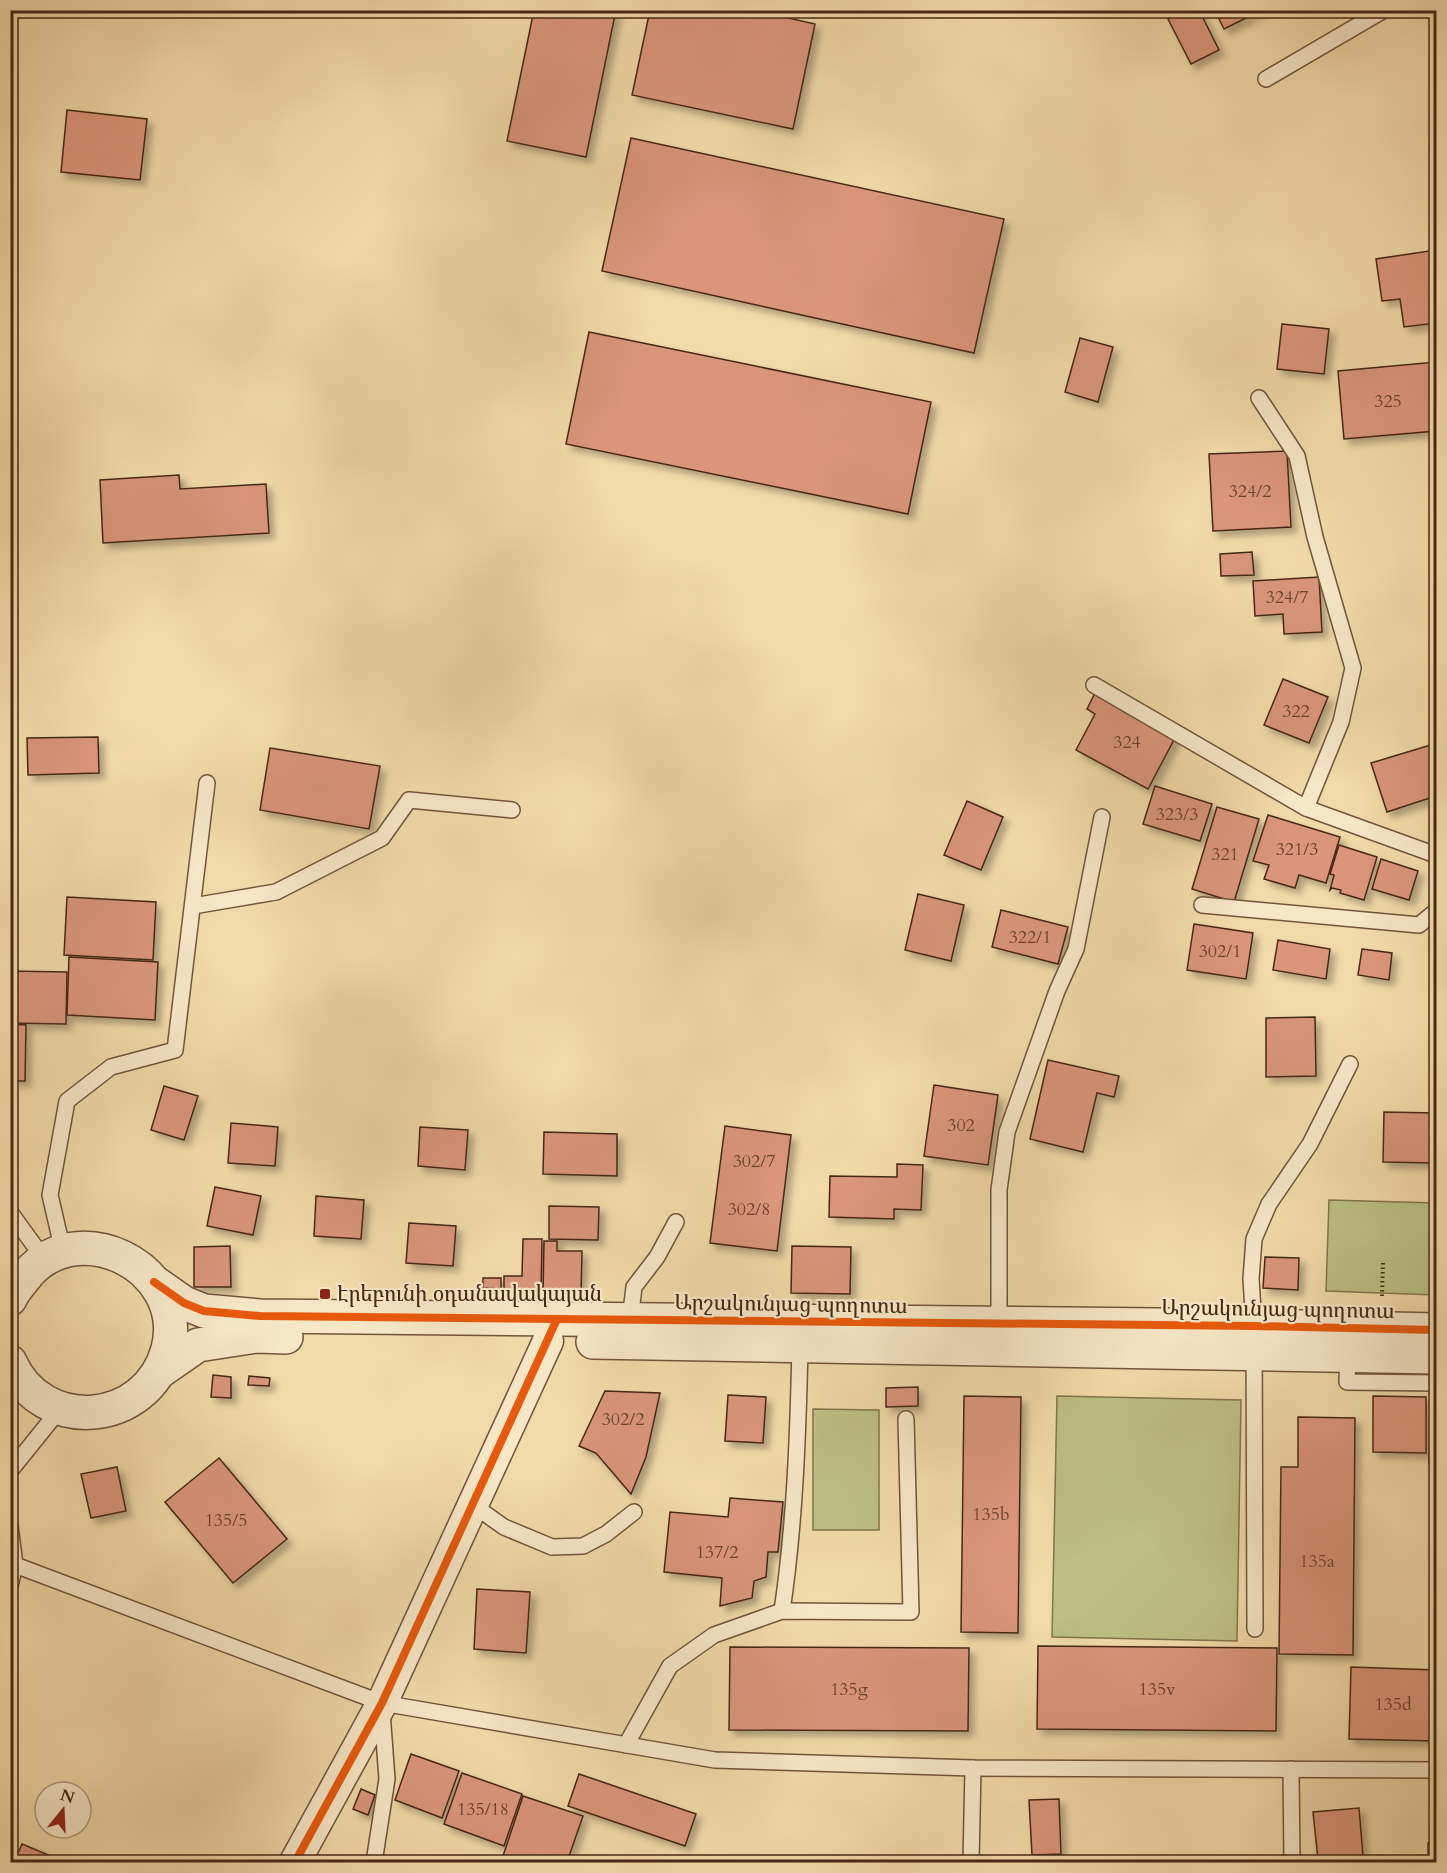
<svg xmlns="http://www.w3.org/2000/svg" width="1447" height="1873" font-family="Cardo,'Noto Serif Armenian',serif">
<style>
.green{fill:#bcbf86;stroke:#82744e;stroke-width:1.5}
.building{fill:#da957a;stroke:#472816;stroke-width:1.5;filter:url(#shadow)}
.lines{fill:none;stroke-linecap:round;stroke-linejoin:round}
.service-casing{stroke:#72543b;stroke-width:18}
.minor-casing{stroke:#72543b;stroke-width:33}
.tertiary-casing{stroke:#72543b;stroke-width:36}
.path{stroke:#472816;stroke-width:4;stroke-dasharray:1.5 3;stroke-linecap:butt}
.service{stroke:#f6e7c7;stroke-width:15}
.minor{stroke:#f6e7c7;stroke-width:30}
.tertiary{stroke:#f6e7c7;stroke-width:33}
.cycleway-casing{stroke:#f6e7c7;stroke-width:11}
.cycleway{stroke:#e8590c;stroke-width:8}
.poi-dot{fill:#8f2418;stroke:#f6e7c7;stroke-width:2}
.labels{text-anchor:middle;stroke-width:4.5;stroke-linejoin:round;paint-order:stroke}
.number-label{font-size:18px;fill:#6c432f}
.poi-label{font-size:21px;fill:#472816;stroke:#f6e7c7;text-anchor:start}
.street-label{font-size:21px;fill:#472816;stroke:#f6e7c7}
</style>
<defs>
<filter id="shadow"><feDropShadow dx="5.5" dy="5.5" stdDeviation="3" flood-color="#0004"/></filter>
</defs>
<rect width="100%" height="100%" fill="#f1daa9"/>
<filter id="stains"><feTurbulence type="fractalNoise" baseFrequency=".00333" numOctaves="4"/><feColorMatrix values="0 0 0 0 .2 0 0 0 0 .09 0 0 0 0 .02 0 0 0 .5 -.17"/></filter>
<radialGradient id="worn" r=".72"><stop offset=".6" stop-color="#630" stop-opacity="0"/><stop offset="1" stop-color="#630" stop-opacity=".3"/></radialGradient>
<g class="green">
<polygon points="1329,1200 1436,1203 1436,1295 1326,1291"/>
<polygon points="1057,1396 1241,1400 1237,1641 1052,1637"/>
<polygon points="813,1409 879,1410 879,1530 813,1530"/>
</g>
<g class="building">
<polygon points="534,10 616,10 586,157 507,141"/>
<polygon points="650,10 753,10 815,24 793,129 632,95"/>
<polygon points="1186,10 1199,10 1219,50 1191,64 1168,19"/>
<polygon points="1226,10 1262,10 1224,29 1217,15"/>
<polygon points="67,110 147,119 140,180 61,172"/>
<polygon points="631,138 1004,219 974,353 602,271"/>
<polygon points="1436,250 1436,333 1435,323 1404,327 1400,299 1382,301 1376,259"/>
<polygon points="1282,324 1329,329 1324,374 1277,369"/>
<polygon points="589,332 931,402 908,514 566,444"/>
<polygon points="1080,338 1113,347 1098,402 1065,392"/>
<polygon points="1436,362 1436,431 1344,439 1338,371"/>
<polygon points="1287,451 1291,527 1213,531 1209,454"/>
<polygon points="179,475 180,489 266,484 269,533 103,543 100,480"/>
<polygon points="1252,552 1254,575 1221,576 1220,554"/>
<polygon points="1319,577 1322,632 1284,634 1283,614 1255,616 1253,581"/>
<polygon points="1283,679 1328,697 1309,743 1264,725"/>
<polygon points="1096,691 1177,734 1148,789 1076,750 1095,714 1087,709"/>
<polygon points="98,737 99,773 28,775 27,738"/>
<polygon points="1434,744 1436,752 1436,796 1387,812 1371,763"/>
<polygon points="270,748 380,766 369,829 260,810"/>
<polygon points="1155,786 1212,804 1200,841 1143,824"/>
<polygon points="967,801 1003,817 981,870 944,855"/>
<polygon points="1217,807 1259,819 1234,902 1192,889"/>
<polygon points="1268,815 1340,837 1326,883 1299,875 1295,888 1264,879 1269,865 1253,861"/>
<polygon points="1339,845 1377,857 1364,900 1340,893 1341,890 1332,888 1330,890 1334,875 1330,874"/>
<polygon points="1381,859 1418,871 1409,900 1372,889"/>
<polygon points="918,894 964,905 951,961 905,950"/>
<polygon points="67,897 156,902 153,960 64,955"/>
<polygon points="1001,910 1068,927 1058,964 992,947"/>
<polygon points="1194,924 1253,933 1246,979 1187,970"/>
<polygon points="1278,940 1330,949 1326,979 1273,970"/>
<polygon points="1362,949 1392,953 1389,980 1358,975"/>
<polygon points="69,957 158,962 155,1020 67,1015"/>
<polygon points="10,971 67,972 66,1024 10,1023"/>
<polygon points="1315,1017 1316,1076 1266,1077 1266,1018"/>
<polygon points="10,1024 26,1025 25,1081 10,1081"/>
<polygon points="1048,1060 1119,1076 1114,1097 1097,1093 1083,1152 1030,1139"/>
<polygon points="934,1085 998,1095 988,1165 924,1156"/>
<polygon points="164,1086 198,1096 184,1140 151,1130"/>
<polygon points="1384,1112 1436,1113 1436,1163 1383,1162"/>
<polygon points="231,1123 278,1127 275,1166 228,1163"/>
<polygon points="725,1126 791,1135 777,1251 710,1243"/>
<polygon points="420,1127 468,1130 465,1170 418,1166"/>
<polygon points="544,1132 617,1134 617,1176 543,1174"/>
<polygon points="897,1164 923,1165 921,1210 894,1209 894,1219 829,1217 830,1176 897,1177"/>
<polygon points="215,1187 261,1196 253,1235 207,1226"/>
<polygon points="316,1196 364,1200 361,1239 314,1236"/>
<polygon points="549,1206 599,1207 598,1240 549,1239"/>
<polygon points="409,1223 456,1226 453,1266 406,1263"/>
<polygon points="523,1239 542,1239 541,1294 504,1293 504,1276 522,1276"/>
<polygon points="544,1241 557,1241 557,1251 582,1251 581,1295 543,1295"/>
<polygon points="230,1246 231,1287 194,1287 194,1247"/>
<polygon points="792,1246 851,1247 850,1294 791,1293"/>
<polygon points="1265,1257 1299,1258 1298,1290 1263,1288"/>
<polygon points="483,1278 501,1278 501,1289 483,1288"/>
<polygon points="213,1375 231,1377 231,1398 211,1397"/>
<polygon points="249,1376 270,1378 269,1386 248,1385"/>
<polygon points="918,1387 918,1406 886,1407 886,1388"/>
<polygon points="605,1391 660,1393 646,1457 631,1494 596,1453 579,1446"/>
<polygon points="728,1395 766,1397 763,1443 725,1441"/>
<polygon points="964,1396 1021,1397 1018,1633 961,1632"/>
<polygon points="1373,1396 1426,1397 1426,1453 1373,1452"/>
<polygon points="1430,1399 1436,1399 1436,1463 1429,1463"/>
<polygon points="1298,1417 1355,1418 1353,1655 1279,1654 1281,1467 1298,1467"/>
<polygon points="219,1458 287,1539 233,1583 165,1502"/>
<polygon points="117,1467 126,1511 91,1518 81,1474"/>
<polygon points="730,1498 783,1502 778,1552 768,1552 766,1577 754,1581 752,1598 720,1606 722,1578 664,1572 670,1512 728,1517"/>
<polygon points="477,1589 530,1592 526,1653 474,1649"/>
<polygon points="1038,1646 1277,1648 1276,1731 1037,1729"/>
<polygon points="730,1647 969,1648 968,1731 729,1730"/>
<polygon points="1351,1667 1436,1670 1436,1741 1349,1739"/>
<polygon points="411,1754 459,1771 442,1818 395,1800"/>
<polygon points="462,1773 522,1794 504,1846 444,1824"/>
<polygon points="579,1774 696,1814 685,1846 568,1806"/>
<polygon points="361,1789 375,1795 368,1815 353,1809"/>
<polygon points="523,1796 583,1816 567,1862 501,1862"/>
<polygon points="1059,1799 1061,1854 1032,1855 1029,1800"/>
<polygon points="1359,1808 1363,1856 1318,1860 1313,1812"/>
<rect x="1428" y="1843" width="8" height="19"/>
<polygon points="22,1844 65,1862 14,1862"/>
</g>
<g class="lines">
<g class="service-casing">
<g id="service">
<polyline points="1266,79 1384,10"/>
<polyline points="1259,398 1297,456 1315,537 1353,668 1341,722 1306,808"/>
<polyline points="1094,685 1306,808 1436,855"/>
<polyline points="1202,905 1419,925 1436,911"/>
<polyline points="193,906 276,892 382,838 409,800 512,810"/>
<polyline points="10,1212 44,1259"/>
<polyline points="63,1251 50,1195 67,1101 111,1067 175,1050 207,783"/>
<polyline points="630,1320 634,1287 657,1257 676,1222"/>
<polyline points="999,1326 999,1190 1007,1132 1057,991 1076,949 1102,817"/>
<polyline points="1348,1355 1347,1382 1436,1383"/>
<polyline points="10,1471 60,1409"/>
<polyline points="473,1505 504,1527 552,1547 583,1546 606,1534 634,1512"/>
<polyline points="10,1526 15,1565 10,1586"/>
<polyline points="15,1565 382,1703 715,1760 973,1768 1436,1770"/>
<path d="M 782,1611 C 795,1523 798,1435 800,1346"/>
<polyline points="1255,1629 1254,1326 1251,1279 1254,1239 1269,1204 1310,1144 1350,1064"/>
<polyline points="626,1745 670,1666 714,1635 782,1611 911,1612 906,1419"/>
<polyline points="1291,1769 1292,1862"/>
<polyline points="374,1862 387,1779 382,1712"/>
<polyline points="971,1862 973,1768"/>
</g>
</g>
<g class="minor-casing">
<polyline id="minor" points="295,1862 382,1703 548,1341"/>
</g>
<g class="tertiary-casing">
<g id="tertiary">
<polyline points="154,1282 184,1303 204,1311 260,1316 1254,1326 1436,1330"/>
<path d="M 10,1299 C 13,1292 18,1286 23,1280 C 73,1210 189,1266 168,1349 C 147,1427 42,1435 10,1362"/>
<polyline points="593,1342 1436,1357"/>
<polyline points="159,1372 198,1345 256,1336 286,1337"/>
</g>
</g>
<polyline class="path" points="1382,1296 1383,1260"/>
<use href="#service" class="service"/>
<use href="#minor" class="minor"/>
<use href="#tertiary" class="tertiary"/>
<g class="cycleway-casing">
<g id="cycleway">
<polyline points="154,1282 184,1303 204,1311 260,1316 1254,1326 1436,1330"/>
<polyline points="295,1862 382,1703 557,1319"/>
</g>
</g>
<use href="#cycleway" class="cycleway"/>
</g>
<rect class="poi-dot" x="319" y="1288" width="12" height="12" rx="3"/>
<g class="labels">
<g class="number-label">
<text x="1388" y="407">325</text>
<text x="1250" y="497">324/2</text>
<text x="1287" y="603">324/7</text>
<text x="1296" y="717">322</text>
<text x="1127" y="748">324</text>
<text x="1177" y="820">323/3</text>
<text x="1297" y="855">321/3</text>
<text x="1225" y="860">321</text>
<text x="1030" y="943">322/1</text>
<text x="1220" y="957">302/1</text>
<text x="961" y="1131">302</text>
<text x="754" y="1167">302/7</text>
<text x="749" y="1215">302/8</text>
<text x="623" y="1425">302/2</text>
<text x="991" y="1520">135b</text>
<text x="226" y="1526">135/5</text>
<text x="717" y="1558">137/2</text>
<text x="1317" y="1567">135a</text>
<text x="849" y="1695">135g</text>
<text x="1157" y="1695">135v</text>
<text x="1393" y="1710">135d</text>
<text x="483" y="1815">135/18</text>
</g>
<g class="poi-label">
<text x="337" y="1301">Էրեբունի օդանավակայան</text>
</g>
<g class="street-label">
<text transform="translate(791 1304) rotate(1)" y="7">Արշակունյաց պողոտա</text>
<text transform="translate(1278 1309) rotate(1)" y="7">Արշակունյաց պողոտա</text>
</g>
</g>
<rect width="1447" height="1873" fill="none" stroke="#f1daa9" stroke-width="36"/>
<rect x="12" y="12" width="1423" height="1849" fill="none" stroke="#472816" stroke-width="3"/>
<rect x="18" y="18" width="1411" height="1837" fill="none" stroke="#472816" stroke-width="1.5"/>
<g transform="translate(63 1810) rotate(18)"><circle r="28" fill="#f6e7c7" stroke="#b09b80" stroke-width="1.5"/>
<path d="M0-4.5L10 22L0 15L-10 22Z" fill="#8f2418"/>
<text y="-9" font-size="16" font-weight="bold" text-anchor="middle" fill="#472816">N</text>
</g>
<rect width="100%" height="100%" filter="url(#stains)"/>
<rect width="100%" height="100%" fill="url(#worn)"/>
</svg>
